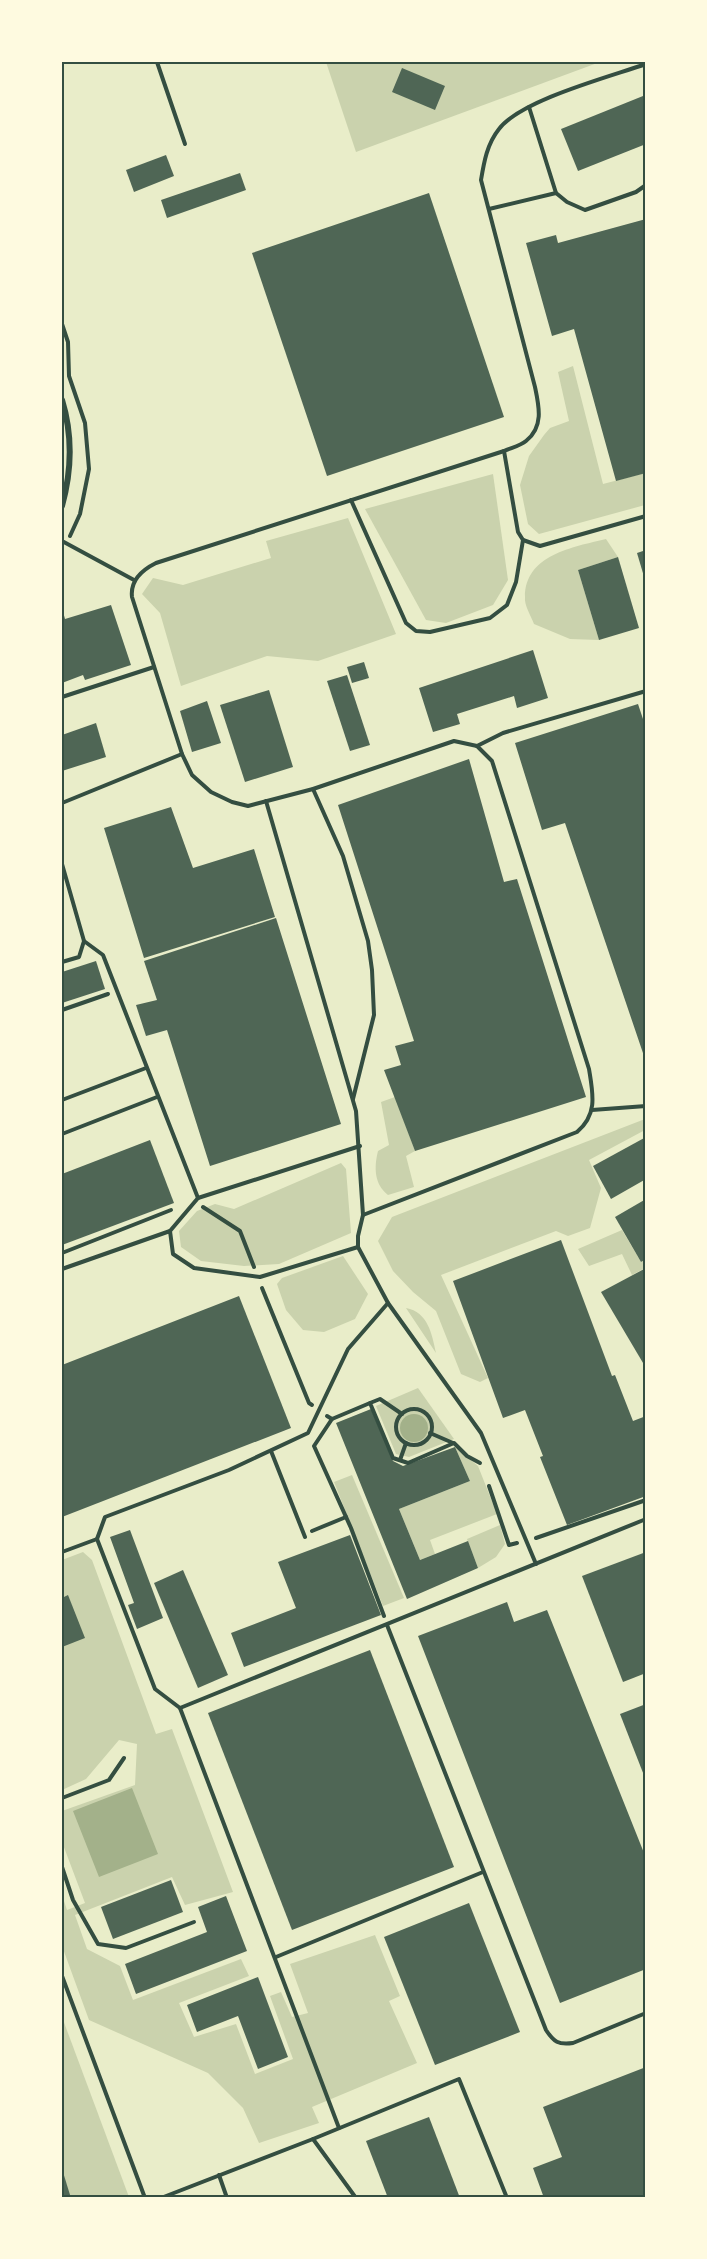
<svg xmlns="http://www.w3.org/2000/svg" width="707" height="2259" font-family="'PT Sans',sans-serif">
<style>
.green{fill:#cad2ad}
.water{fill:#a3b18a}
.building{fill:#4f6655}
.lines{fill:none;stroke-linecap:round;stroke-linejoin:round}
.path{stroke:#344e41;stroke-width:4}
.service{stroke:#344e41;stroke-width:4}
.minor{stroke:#344e41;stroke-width:6}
.neatline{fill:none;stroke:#344e41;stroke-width:2}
</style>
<rect width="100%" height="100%" fill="#e9edc9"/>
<g class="green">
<polygon points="326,62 600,62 356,152"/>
<polygon points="573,366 603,484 645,473 645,505 539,534 528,524 520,485 529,456 544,435 550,428 569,421 558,372"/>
<polygon points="493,474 508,580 493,605 446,623 426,620 365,509"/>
<polygon points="348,518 396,634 318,661 267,656 181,686 160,613 142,594 153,578 183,585 271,558 266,541"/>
<path d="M 606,539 L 618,557 L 578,570 L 599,640 L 570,639 L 534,624 C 531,616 524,605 525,597 C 525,555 573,547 606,539 Z"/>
<path d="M 395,1097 L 415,1151 L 406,1156 L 414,1187 L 388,1195 C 374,1184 374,1167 378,1151 L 389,1145 L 381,1102 Z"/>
<polygon points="645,1119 645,1130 589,1160 601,1188 590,1228 568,1236 556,1231 441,1275 488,1378 480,1382 461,1374 436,1311 413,1292 393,1271 378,1241 392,1217"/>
<polygon points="341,1163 346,1169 351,1233 279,1264 244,1266 201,1261 181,1247 179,1231 197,1211 215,1204 234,1209"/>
<polygon points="622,1230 641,1262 645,1259 645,1268 632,1275 622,1254 589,1266 578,1249"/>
<polygon points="343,1256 368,1294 355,1319 324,1332 303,1330 286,1310 277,1284 282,1278"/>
<path d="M 406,1308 C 428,1312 432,1334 436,1353 Z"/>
<polygon points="418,1388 454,1439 409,1457 396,1454 376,1406"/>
<polygon points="455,1447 478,1466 497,1514 430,1540 435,1554 420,1560 399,1509 470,1481"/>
<polygon points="352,1475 404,1598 383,1606 334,1482"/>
<polygon points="500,1525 505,1544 496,1557 478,1568 467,1539"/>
<polygon points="83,1552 92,1560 156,1734 172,1729 233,1892 185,1905 172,1877 75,1915 87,1949 120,1966 133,2000 241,1959 249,1976 179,2003 194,2037 236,2024 255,2074 293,2059 270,1996 281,1992 292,2017 308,2013 290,1964 375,1935 400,1996 389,2001 417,2063 312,2107 319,2123 259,2143 243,2108 208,2073 89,2020 62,1946 62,1895 67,1910 85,1903 62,1842 62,1811 135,1785 137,1744 119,1740 86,1779 62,1790 62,1560"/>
<polygon points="62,2017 129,2197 62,2197"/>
</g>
<g class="water">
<circle cx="414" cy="1428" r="14"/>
<polygon points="132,1788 158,1854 99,1877 73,1811"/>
</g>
<g class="building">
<polygon points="402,68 445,86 435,110 392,92"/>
<polygon points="643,96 646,102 646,144 578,171 561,129"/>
<polygon points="166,155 174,176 134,192 126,170"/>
<polygon points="240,173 246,190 167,218 161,200"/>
<polygon points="429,193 504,417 327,476 252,253"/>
<polygon points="646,219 646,473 616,481 574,329 552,336 526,243 556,235 558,243"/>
<polygon points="646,550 646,580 645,580 637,553"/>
<polygon points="618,557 639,628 599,640 578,570"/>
<polygon points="111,605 131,665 85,680 83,675 62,683 62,608 65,619"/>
<polygon points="533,650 548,698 517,708 514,696 457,714 460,724 433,732 419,688"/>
<polygon points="364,662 369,678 352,683 347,667"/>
<polygon points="347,675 370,745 350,751 327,681"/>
<polygon points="269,690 293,767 245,782 220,705"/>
<polygon points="207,701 221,743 192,752 180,711"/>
<polygon points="638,704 646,728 645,1059 565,823 542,830 515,743"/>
<polygon points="96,723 106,757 62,771 62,735"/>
<polygon points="469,759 504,882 517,879 586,1097 415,1151 384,1070 401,1065 395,1046 414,1041 338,805"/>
<polygon points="171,807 193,868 254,849 275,917 144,958 104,828"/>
<polygon points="276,918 341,1124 210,1166 167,1030 146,1036 136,1005 157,1000 144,961"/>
<polygon points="96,961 105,989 62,1003 62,972"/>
<polygon points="646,1137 646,1179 611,1199 593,1166"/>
<polygon points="150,1140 174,1203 62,1245 62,1174"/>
<polygon points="646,1199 646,1259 641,1262 615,1217"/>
<polygon points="561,1240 612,1376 615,1375 633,1421 646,1416 646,1496 567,1525 540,1457 543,1456 525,1410 503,1418 453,1281"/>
<polygon points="646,1268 646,1368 601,1292"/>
<polygon points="239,1296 291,1428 62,1517 62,1365"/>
<polygon points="371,1409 393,1461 403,1466 455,1447 470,1481 399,1509 420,1560 468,1541 478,1568 407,1599 336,1423"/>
<polygon points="130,1530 163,1618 137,1629 128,1605 134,1603 110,1537"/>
<polygon points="350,1535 381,1615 244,1667 231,1633 296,1608 278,1562"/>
<polygon points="646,1552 646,1673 623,1682 582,1576"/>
<polygon points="183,1570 228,1675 198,1688 154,1583"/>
<polygon points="68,1595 85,1638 62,1647 62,1598"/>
<polygon points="507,1602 514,1622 547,1610 646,1858 646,1969 560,2003 418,1636"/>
<polygon points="370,1650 454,1867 292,1930 208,1713"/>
<polygon points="646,1704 646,1778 645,1778 620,1714"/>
<polygon points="171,1880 183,1912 113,1939 101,1907"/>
<polygon points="226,1896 247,1951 136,1994 125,1964 207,1932 198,1907"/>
<polygon points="469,1903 520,2032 435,2065 384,1937"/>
<polygon points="258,1977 288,2057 258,2069 238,2016 197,2032 187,2005"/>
<polygon points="646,2067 646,2198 544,2198 533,2168 562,2157 543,2107"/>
<polygon points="429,2117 460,2198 388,2198 366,2141"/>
<polygon points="62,2169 71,2198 62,2198"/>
</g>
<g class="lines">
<g class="path">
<polyline points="62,324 68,342 69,376 85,423 89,469 80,514 70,536"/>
<polyline points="62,1010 108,994"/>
<polyline points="203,1207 240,1231 254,1267"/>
<polyline points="62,1253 171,1210"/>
<polyline points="262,1288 309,1403 312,1405"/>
<circle cx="414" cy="1427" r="18"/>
<polyline points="402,1414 380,1399 370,1403 393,1458 408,1463 454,1443 467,1456 480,1463"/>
<polyline points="327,1416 332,1419 370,1403"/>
<polyline points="332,1419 314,1446 351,1528 384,1616"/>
<polyline points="430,1433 453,1443"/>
<polyline points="400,1460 406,1443"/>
<polyline points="489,1486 509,1545 517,1543"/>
<polyline points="312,1531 346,1517"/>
<polyline points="536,1538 646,1500"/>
</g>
<g class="service">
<polyline points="157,62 185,144"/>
<polyline points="529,107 556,193 567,202 585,210 636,192 646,185"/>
<polyline points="489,209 556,193"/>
<polyline points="351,500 406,623 416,631 430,632 490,618 507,605 516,582 523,540 518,532 504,451"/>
<polyline points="523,540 540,546 646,516"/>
<polyline points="62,541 134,580"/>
<polyline points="62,697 154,667"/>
<polyline points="477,746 503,733 646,691"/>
<polyline points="313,789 343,856 368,941 372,970 374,1015 353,1099"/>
<polyline points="266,801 356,1111 363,1215 358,1236 358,1247 388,1303 481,1433 536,1564"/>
<polyline points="62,803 182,754"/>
<polyline points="62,864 84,941 79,957 62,962"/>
<polyline points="84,941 103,955 198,1198"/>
<polyline points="62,1100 146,1068"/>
<polyline points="592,1110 646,1106"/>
<polyline points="62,1134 157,1097"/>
<path d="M 363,1215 L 577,1132 C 598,1114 593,1094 589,1069 L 492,761 L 477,746 L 454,741 L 313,789 L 248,806 L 232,802 L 211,792 L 192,775 L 182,754 L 132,597 C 130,580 142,570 156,563 L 504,451 C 510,448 520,446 526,441 C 544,427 539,406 535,387 L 481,180 C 484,162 487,144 499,129 C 521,100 609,77 646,64"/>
<polyline points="170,1231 198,1198 360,1146"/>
<polyline points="62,1269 170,1231 173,1254 194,1268 260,1277 358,1247"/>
<polyline points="271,1451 305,1537"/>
<polyline points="97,1539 105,1517 229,1470 308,1433 348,1349 388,1303"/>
<polyline points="62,1552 97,1539 155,1689 180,1708 339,2128"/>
<path d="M 387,1625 L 546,2030 C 554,2042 558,2045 573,2043 L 646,2013"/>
<polyline points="180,1708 646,1519"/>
<polyline points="62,1798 109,1780 124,1758"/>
<polyline points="62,1867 73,1900 98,1944 126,1948 194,1922"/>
<polyline points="276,1957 483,1872"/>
<polyline points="62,1976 145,2198"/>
<polyline points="313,2139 356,2198"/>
<polyline points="219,2175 227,2198"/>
<polyline points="161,2198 313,2139 459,2079 507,2198"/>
</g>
<path class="minor" d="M 62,400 C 73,436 72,470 62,506"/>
</g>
<rect width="707" height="2259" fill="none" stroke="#fefae0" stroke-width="126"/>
<rect x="63" y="63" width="581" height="2133" class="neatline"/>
</svg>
